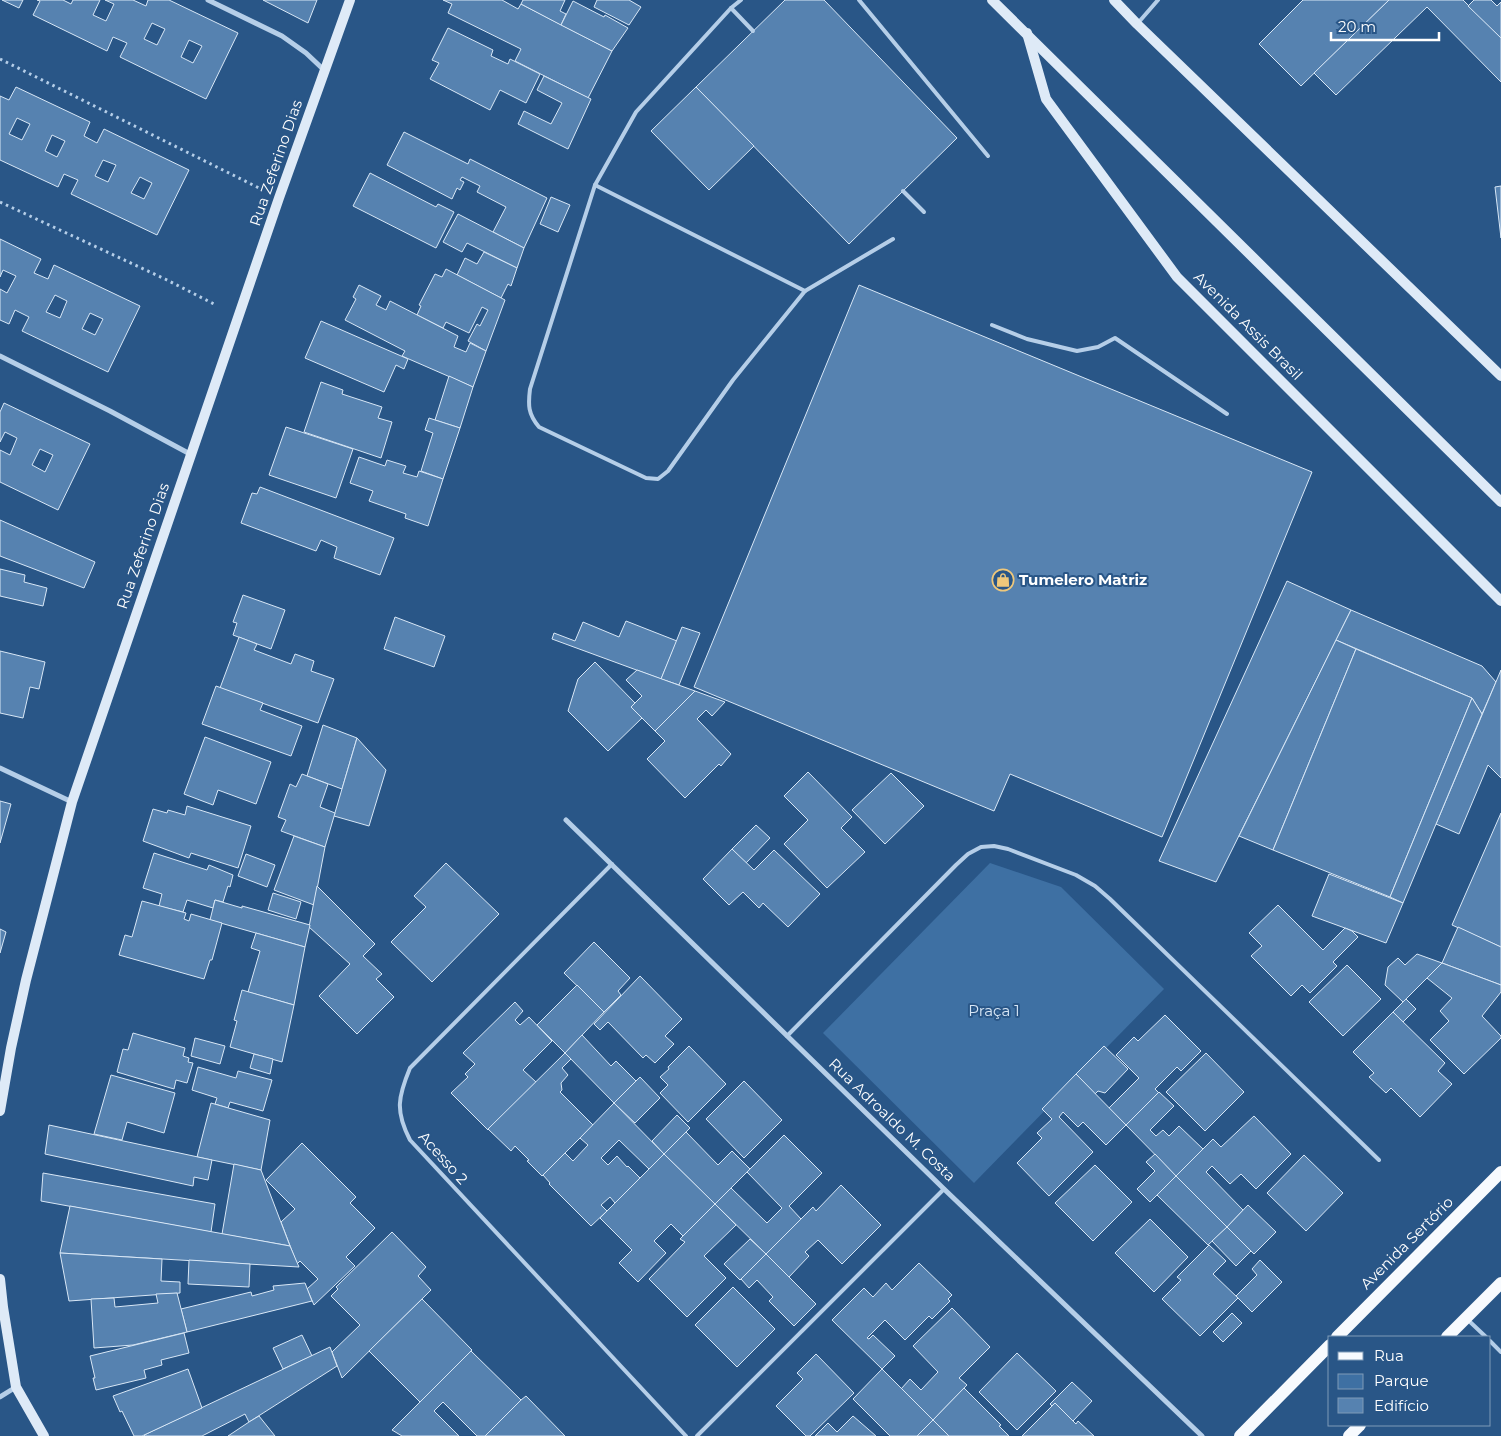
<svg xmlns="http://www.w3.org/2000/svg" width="1501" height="1436" font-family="Montserrat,sans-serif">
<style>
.green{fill:#3e70a3}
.building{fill:#5682b0;stroke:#d8e7f6;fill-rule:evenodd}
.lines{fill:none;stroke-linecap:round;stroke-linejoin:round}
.path{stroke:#b5cee8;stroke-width:3;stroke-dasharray:2.5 4;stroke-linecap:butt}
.lane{stroke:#b5cee8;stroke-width:4}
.street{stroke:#b5cee8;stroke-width:5}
.secondary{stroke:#deeaf7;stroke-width:10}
.primary{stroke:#f7fafe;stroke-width:12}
.labels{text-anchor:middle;stroke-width:4;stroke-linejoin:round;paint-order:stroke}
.street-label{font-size:15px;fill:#fff;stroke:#295687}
.poi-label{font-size:15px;font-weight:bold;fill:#fff;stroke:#295687;text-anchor:start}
.park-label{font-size:15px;fill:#d8e7f6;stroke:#295687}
</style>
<rect width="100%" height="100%" fill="#295687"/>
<polygon class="green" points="990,863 1061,887 1164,989 974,1183 823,1033"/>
<g class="building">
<polygon points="2,0 23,0 19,8"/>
<path d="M 37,0 L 63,0 L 71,4 L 73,0 L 100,0 L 93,15 L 106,21 L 114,4 L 105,0 L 133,0 L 146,6 L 148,0 L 169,0 L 238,33 L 206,99 L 120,57 L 127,43 L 113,37 L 107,51 L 33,15 L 40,1 ZM 152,23 L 165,29 L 157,45 L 144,39 ZM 189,40 L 202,46 L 193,63 L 181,57 Z"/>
<polygon points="263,0 317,0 308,23"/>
<polygon points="443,0 502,0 518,9 521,4 612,51 588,98 515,61 521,49 448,13 452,4"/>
<polygon points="523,0 565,0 560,11 566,14 561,25 521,4"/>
<polygon points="597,0 629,0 641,7 629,25 594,7"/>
<polygon points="785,0 824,0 957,138 849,244 696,87"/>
<polygon points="1303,0 1389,0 1301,86 1259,44"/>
<polygon points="1389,0 1463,0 1501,38 1501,82 1427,7 1336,95 1314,73"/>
<polygon points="1474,0 1491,0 1497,6 1501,2 1501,38 1468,6"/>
<polygon points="573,1 604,17 605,15 628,28 612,51 561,25"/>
<polygon points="448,28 493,50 491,56 508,64 510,59 540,74 526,103 500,90 490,110 430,79 439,63 432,60"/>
<polygon points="544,76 591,99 568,149 518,124 524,111 551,124 562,103 537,90"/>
<path d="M 16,87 L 90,122 L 84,136 L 97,143 L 104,129 L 189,170 L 157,235 L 71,194 L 78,180 L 64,174 L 58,187 L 0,160 L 0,96 L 9,100 ZM 17,118 L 30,124 L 22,140 L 9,134 ZM 52,135 L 65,141 L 57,157 L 45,151 ZM 103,160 L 116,165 L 108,182 L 95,176 ZM 140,177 L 152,183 L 144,199 L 131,193 Z"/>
<polygon points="696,87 754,146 709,190 651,131"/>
<polygon points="404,132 468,164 470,159 547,198 524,248 493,232 506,207 477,192 480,186 462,177 460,180 464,182 460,190 457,188 452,199 387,165"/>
<polygon points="370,173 436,207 438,204 454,212 436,248 353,206"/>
<polygon points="1501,186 1501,238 1495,187"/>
<polygon points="551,197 570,205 558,232 540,224"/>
<polygon points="458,214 524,248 517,268 467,243 462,252 443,242"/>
<path d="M 0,239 L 41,259 L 34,273 L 48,279 L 54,265 L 140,306 L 108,372 L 22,331 L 29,317 L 15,310 L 9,324 L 0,320 L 0,289 L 7,293 L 16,276 L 3,270 L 0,277 ZM 55,295 L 67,301 L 60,318 L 46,312 ZM 90,313 L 103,319 L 95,335 L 82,329 Z"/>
<polygon points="484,252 517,268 511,286 508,284 501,298 457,275 465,258 477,264"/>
<polygon points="446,269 505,300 486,351 468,341 477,324 480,326 488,310 482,307 469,333 446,322 443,328 417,315 421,306 419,305 435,274 442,277"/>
<polygon points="359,285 381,296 376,305 386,310 390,301 458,336 454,347 466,352 470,343 486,351 473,387 402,356 405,351 345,320 356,299 353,297"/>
<polygon points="859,285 1312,472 1162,837 1010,774 994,811 694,687"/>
<polygon points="321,321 408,359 404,369 396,365 384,392 305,358"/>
<polygon points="449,376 473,387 460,428 435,420"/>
<polygon points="321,382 343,390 342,394 382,407 378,418 392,422 381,458 304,432"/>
<path d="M 4,403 L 90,444 L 58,510 L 0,482 L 0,450 L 10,455 L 17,438 L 5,432 L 0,442 L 0,412 ZM 40,449 L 53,455 L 45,472 L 32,465 Z"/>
<polygon points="429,418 460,428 443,479 421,471 433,433 425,430"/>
<polygon points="286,427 353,449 336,498 269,475"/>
<polygon points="359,457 385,466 387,460 406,466 403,473 417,477 419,471 443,479 428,526 405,518 406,514 369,501 373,491 350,483"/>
<polygon points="260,487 394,538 380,575 334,558 337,547 321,540 316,551 241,523 252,493 257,494"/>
<polygon points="0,520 95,562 84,588 0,556"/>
<polygon points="0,569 25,575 24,582 47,588 43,606 0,596"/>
<polygon points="1287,581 1351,610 1216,882 1159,861"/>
<polygon points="243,595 285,610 271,649 233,635 237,623 233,622"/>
<polygon points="1351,610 1482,666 1496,682 1482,714 1472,698 1336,640"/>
<polygon points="395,617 445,636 434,667 384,649"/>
<polygon points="626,621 677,641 661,679 552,639 554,633 575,641 583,622 619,637"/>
<polygon points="682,627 700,633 679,685 661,679"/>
<polygon points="239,637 257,644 254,650 291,664 295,654 314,661 311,671 334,679 318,723 220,688"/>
<polygon points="1336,640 1356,649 1273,850 1239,836"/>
<polygon points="1356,649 1472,698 1390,897 1273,850"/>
<polygon points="0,651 45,662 39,689 30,687 23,718 0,713"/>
<polygon points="595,662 635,703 631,707 642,718 608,751 568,711 578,679"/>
<polygon points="637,670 695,691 655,731 631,707 642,696 626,680"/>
<polygon points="1501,670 1501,778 1488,765 1459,834 1436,824"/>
<polygon points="216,686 263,703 260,710 302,726 291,756 202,724"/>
<polygon points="695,691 725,702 712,716 706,710 697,719 731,754 721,766 719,764 685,798 647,759 665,741 655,731"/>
<polygon points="1472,698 1482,714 1403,903 1390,897"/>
<polygon points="323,725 357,738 342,789 307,776"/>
<polygon points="205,737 271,762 256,804 218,790 213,805 184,794"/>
<polygon points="357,738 386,770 369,826 334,816"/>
<polygon points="808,772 852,817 841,828 865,852 827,888 784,844 808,820 784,796"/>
<polygon points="891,773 924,806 885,844 852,810"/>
<polygon points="302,774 328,784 320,807 335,813 325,847 281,831 286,820 278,817 290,784 296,787"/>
<polygon points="0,801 11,804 0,843"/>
<polygon points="187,806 251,826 238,868 191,853 189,858 143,841 153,809 167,813 168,810 185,815"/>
<polygon points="1501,813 1501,947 1452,925"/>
<polygon points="756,825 770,838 746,863 732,849"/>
<polygon points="294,836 325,847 314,905 274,890"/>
<polygon points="732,849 754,870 774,850 820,894 788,927 763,903 759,908 743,892 729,905 703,879"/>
<polygon points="154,853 207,870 209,865 233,875 230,887 228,886 223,902 215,900 213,908 187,900 183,912 159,906 162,894 143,888"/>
<polygon points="246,854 275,865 267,887 238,876"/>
<polygon points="446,863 499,914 432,982 391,942 426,907 414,896"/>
<polygon points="1329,874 1403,903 1386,943 1312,916"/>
<polygon points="317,886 375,944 363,956 382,974 376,979 394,997 357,1034 319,996 350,964 309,927"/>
<polygon points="273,893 301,902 296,919 268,910"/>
<polygon points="215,900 242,908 242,906 310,925 305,947 210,920"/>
<polygon points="142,901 186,913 184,919 189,921 191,914 222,923 212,960 210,960 204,979 119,955 125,935 132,937"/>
<polygon points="1278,905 1323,950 1345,928 1352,931 1358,937 1333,962 1337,966 1310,993 1302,985 1291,996 1251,956 1262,946 1249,933"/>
<polygon points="1458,927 1501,947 1501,985 1442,963"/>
<polygon points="0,929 6,932 0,953"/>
<polygon points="256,933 305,947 294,1005 248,992 260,951 251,948"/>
<polygon points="594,942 630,978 618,991 621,995 604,1012 564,973"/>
<polygon points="1417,954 1442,963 1403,1002 1385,985 1388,967 1398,958 1405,965"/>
<polygon points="1442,963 1501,985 1501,992 1482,1016 1501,1036 1501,1038 1464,1074 1430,1040 1449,1021 1440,1011 1452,998 1427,978"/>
<polygon points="1347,965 1381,999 1343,1036 1309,1002"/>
<polygon points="640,976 682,1019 665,1036 674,1044 655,1063 646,1055 643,1058 608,1022 600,1030 594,1024"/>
<polygon points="577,985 604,1012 565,1053 537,1025"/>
<polygon points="242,990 294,1005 282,1062 230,1047 237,1021 234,1020"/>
<polygon points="1406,999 1416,1009 1403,1022 1393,1012"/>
<polygon points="515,1002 523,1011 515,1020 520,1025 529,1017 552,1041 523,1070 536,1082 488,1130 451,1093 468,1077 465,1074 475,1064 463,1053"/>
<polygon points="1393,1012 1445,1063 1438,1071 1452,1084 1420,1117 1391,1088 1386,1093 1369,1077 1374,1073 1353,1052"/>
<polygon points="1165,1015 1201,1051 1181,1071 1177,1067 1155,1089 1159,1093 1126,1125 1109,1108 1139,1078 1116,1055 1134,1037 1138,1041"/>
<polygon points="133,1033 185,1048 183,1056 189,1058 188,1062 193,1063 187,1083 176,1080 174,1089 117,1072 123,1049 128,1050"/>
<polygon points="582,1035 611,1066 616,1061 636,1081 614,1103 565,1053"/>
<polygon points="195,1038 225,1046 220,1064 191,1056"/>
<polygon points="689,1046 726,1084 688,1122 660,1093 668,1085 660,1077 669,1069 668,1067"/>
<polygon points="1104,1046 1128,1069 1105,1093 1098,1091 1095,1094 1076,1074"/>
<polygon points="565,1053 571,1059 562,1068 568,1075 561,1083 562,1090 560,1092 593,1125 542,1176 527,1161 529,1160 515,1146 511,1151 488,1129"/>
<polygon points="1206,1053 1244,1092 1205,1131 1166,1092"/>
<polygon points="254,1054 273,1059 270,1074 250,1068"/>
<polygon points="198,1067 236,1078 238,1071 272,1080 263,1111 230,1102 228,1108 215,1104 217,1098 192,1090"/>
<polygon points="1076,1074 1126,1125 1106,1145 1083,1122 1078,1127 1063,1112 1059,1117 1093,1152 1049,1196 1017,1163 1042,1138 1037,1133 1052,1119 1042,1109"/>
<polygon points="111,1075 175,1093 164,1133 127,1122 122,1140 94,1134"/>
<polygon points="640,1077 660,1098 635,1123 614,1103"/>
<polygon points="744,1081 782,1120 744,1158 706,1119"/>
<polygon points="1159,1092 1174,1106 1150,1130 1156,1136 1163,1130 1169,1136 1179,1126 1203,1149 1176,1176 1126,1125"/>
<polygon points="211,1103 270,1120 261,1170 197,1157"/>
<polygon points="614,1103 664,1154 649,1169 619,1140 601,1158 608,1165 617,1156 627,1167 628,1166 640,1178 615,1203 610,1197 601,1205 607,1211 591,1226 549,1184 550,1183 543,1175 565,1153 573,1161 588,1145 580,1138"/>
<polygon points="677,1115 690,1128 664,1154 652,1141"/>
<polygon points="1254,1116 1291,1154 1256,1189 1241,1174 1230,1184 1212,1166 1206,1172 1243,1210 1227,1227 1176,1176 1213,1139 1221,1147"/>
<polygon points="49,1125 212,1160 208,1180 194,1177 193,1186 45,1154"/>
<polygon points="686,1132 718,1165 732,1151 750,1169 715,1204 664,1154"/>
<polygon points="784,1135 822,1173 789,1206 801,1219 766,1254 715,1204 731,1188 767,1223 782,1208 747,1172"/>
<polygon points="302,1143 356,1197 350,1203 375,1228 346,1257 355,1266 314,1305 307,1289 318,1279 300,1261 297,1264 281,1222 295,1209 266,1180"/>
<polygon points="664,1154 715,1204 683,1236 671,1224 654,1241 666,1253 638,1282 619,1263 632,1250 600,1218"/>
<polygon points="1155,1154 1176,1176 1150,1202 1137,1189 1155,1171 1146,1162"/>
<polygon points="1304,1155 1343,1193 1306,1231 1267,1193"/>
<polygon points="234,1164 261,1170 290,1246 222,1234"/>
<polygon points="1095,1165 1132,1202 1093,1241 1055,1203"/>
<polygon points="43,1173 215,1204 211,1232 41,1201"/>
<polygon points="1176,1176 1227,1227 1208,1245 1157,1195"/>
<polygon points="841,1185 881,1225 842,1264 818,1240 805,1252 809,1256 789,1277 766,1254 813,1207 816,1211"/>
<polygon points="715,1204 736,1225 704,1256 726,1278 687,1317 649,1279 685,1242 680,1239"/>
<polygon points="1248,1205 1276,1232 1254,1254 1227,1227"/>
<polygon points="70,1206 290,1246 299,1267 60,1253"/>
<polygon points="1150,1219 1188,1257 1154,1292 1115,1253"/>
<polygon points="1227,1227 1251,1251 1236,1266 1212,1241"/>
<polygon points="392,1232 426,1267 418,1276 431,1290 342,1378 332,1352 360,1325 331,1296 338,1289 336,1287"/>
<polygon points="750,1239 766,1254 740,1280 724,1264"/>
<polygon points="1209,1245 1226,1261 1213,1274 1238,1298 1200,1336 1162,1299 1181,1280 1177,1277"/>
<polygon points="60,1253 162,1259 161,1281 180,1282 180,1293 69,1301"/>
<polygon points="766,1254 816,1304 794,1326 769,1301 773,1297 757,1280 749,1288 741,1279"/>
<polygon points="189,1260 250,1264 249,1287 188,1284"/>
<polygon points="1260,1260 1282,1282 1252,1312 1236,1296 1257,1275 1252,1269"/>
<polygon points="919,1263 952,1295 948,1299 950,1301 932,1319 929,1316 905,1340 885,1320 867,1338 869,1339 873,1335 895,1356 882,1369 832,1320 864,1288 873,1297 886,1283 892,1290"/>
<polygon points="305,1283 312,1301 187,1332 181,1309 251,1292 252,1296 274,1290 273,1286"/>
<polygon points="733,1287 775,1329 737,1367 695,1325"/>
<polygon points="177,1293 187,1332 133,1345 94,1348 91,1299 114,1298 115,1307 158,1303 156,1294"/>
<polygon points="422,1299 472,1350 420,1402 369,1351"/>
<polygon points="952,1308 990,1347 959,1378 967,1385 933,1420 901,1389 910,1379 921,1390 938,1372 913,1346"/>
<polygon points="1232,1313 1242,1323 1223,1342 1213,1332"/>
<polygon points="184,1333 189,1353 161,1360 162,1365 144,1370 146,1378 96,1390 93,1378 95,1378 90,1356"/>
<polygon points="302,1335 312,1356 283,1369 273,1348"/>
<polygon points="330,1347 337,1366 249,1422 245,1414 202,1436 145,1436 144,1435"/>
<polygon points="471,1351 521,1400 485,1436 477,1436 443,1402 434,1411 459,1436 402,1436 392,1430"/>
<polygon points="1017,1353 1056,1391 1017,1430 979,1392"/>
<polygon points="816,1354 854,1393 810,1436 806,1436 776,1406 803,1379 797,1373"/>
<polygon points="188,1369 202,1408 142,1436 134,1436 122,1411 120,1412 113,1396"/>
<polygon points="882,1369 933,1420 917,1436 890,1436 853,1399"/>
<polygon points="1072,1382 1092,1401 1073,1421 1055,1403 1052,1406 1050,1404"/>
<polygon points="964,1388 1001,1425 999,1426 1009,1436 949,1436 933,1420"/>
<polygon points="526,1396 565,1436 485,1436 521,1400"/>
<polygon points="1055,1403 1076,1424 1078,1421 1094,1436 1022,1436"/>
<polygon points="259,1416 275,1436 228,1436 249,1422"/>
<polygon points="853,1416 876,1436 815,1436 828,1423 837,1432"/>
<polygon points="933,1420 949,1436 917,1436"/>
</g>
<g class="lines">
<g class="path">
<polyline points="0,59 259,188"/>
<polyline points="0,202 165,279 216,305"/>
</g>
<g class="lane">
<path d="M 741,0 L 731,8 L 636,112 L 595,185 L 530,389 C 528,405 528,414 539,427 L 646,478 L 658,479 L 668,471 L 733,380 L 805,291 L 893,239"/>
<polyline points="859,0 988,156"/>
<polyline points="731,8 753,31"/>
<polyline points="1138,23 1158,0"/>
<polyline points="595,185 805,291"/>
<polyline points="903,191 924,212"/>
<polyline points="992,325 1027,339 1077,351 1098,347 1115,338 1227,414"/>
<path d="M 612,864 L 410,1068 C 398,1097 395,1111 410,1140 L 686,1436"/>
<polyline points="787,1036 956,865 968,854 981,847 994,846 1008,849 1076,875 1095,886 1110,899 1379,1160"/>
<polyline points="1468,1320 1486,1337"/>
<polyline points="1490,1341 1501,1352"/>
<polyline points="697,1436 944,1189"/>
</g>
<g class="street">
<polyline points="208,0 282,36 306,53 324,70"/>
<polyline points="0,356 110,411 190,454"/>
<polyline points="0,768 72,802"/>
<polyline points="566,820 944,1189 1202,1436"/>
<polyline points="0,1397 16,1387"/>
</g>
<g class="secondary">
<polyline points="992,0 1501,502"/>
<polyline points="1114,0 1137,24 1501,376"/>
<polyline points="1027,33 1046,99 1177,277 1501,601"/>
<polyline points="0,1111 11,1048 26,980 72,802 279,198 350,0"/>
<polyline points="0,1279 3,1307 16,1387 44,1436"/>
</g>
<g class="primary">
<polyline points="1337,1337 1501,1172"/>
<polyline points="1447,1337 1501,1283"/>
<polyline points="1240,1436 1330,1345"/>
<polyline points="1349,1436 1360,1425"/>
</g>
</g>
<defs>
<g id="shop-ring" transform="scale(1.125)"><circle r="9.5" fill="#295687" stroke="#efc87b" stroke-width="1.5"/><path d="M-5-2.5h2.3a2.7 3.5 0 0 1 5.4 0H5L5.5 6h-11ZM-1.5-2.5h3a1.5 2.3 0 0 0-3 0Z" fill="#efc87b"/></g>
</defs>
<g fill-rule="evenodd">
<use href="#shop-ring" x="1003" y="580"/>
</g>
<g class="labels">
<g class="street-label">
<text transform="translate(276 163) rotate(-71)" y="5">Rua Zeferino Dias</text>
<text transform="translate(1248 326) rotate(45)" y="5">Avenida Assis Brasil</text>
<text transform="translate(143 546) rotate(-71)" y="5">Rua Zeferino Dias</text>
<text transform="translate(892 1120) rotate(44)" y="5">Rua Adroaldo M. Costa</text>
<text transform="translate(443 1158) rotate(48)" y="5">Acesso 2</text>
<text transform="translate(1407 1243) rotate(-45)" y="5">Avenida Sertório</text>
</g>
<g class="poi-label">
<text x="1019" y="585">Tumelero Matriz</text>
</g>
<g class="park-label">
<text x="994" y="1016">Praça 1</text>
</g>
</g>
<rect x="1328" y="1336" width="162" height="90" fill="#295687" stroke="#7f9ab7"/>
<rect x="1338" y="1352" width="25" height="8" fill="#f7fafe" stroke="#7f9ab7"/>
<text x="1374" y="1361" font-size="15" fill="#ffffff">Rua</text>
<rect x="1338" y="1374" width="25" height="15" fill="#3e70a3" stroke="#7f9ab7"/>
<text x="1374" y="1386" font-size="15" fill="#ffffff">Parque</text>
<rect x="1338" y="1398" width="25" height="15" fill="#5682b0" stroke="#7f9ab7"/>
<text x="1374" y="1411" font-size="15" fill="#ffffff">Edifício</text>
<path d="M1331 32v8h108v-8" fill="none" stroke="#ffffff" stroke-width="2.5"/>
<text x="1338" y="32" font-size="15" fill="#ffffff" stroke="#295687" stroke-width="4" paint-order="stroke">20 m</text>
</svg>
